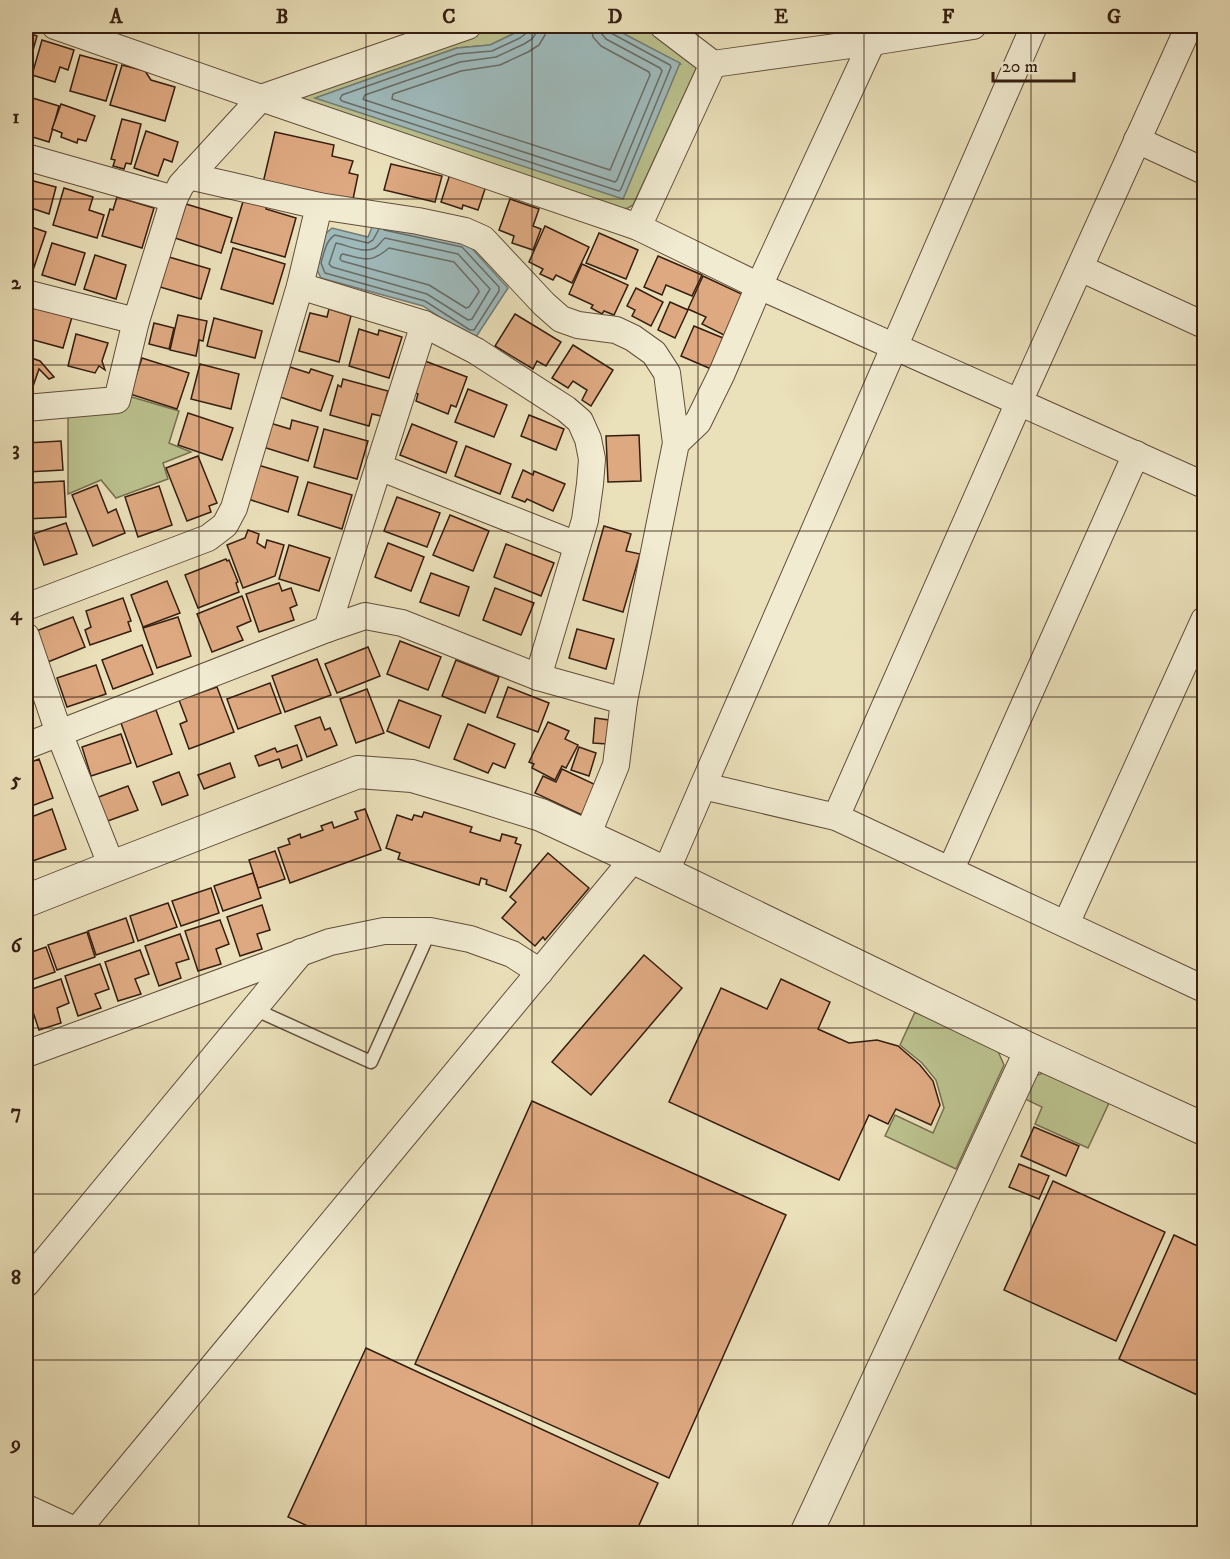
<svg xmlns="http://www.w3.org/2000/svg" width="1230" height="1559" font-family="'IM FELL DW Pica',serif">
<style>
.green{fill:#bac18d;stroke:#78704e;stroke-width:1.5}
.water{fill:#9ebabb;stroke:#747c77;stroke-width:1.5}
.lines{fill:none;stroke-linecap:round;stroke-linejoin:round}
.shore{stroke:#6a6c66;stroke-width:1.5}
.building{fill:#dea981;stroke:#351e10;stroke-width:1.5}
.service-casing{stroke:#624e3a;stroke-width:15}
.minor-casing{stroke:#624e3a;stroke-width:28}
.tertiary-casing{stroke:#624e3a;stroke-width:34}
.service{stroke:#f1ebd2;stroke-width:12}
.minor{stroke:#f1ebd2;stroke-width:26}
.tertiary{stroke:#f1ebd2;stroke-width:32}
.grid{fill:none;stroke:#351e10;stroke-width:1.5;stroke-opacity:0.55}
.neatline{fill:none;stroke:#351e10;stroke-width:2}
.grid-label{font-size:20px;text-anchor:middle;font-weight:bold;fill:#351e10}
</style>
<rect width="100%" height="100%" fill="#eae0ba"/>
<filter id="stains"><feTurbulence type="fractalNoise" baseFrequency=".00333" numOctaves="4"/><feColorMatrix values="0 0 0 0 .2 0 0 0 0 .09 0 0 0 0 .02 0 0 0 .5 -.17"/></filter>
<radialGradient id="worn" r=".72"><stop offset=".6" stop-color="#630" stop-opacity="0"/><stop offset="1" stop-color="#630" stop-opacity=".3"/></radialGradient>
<g class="green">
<polygon points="488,26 528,26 517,32 490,45 457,48 316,98 680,64 609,26 653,26 694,59 696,69 633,205 628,208 622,209 307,105 301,98 302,91 466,32 482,28"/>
<polygon points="125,395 179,411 169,443 191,452 163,463 168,479 116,498 101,480 68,494 68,416"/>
<polygon points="915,1012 997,1049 1004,1065 956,1169 885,1136 895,1115 933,1133 944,1108 936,1080 922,1063 900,1045"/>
<polygon points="1043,1073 1109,1103 1088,1148 1035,1124 1042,1107 1021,1097 1029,1078"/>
</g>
<g class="water">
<polygon points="528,26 609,26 680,63 623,199 315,98 457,48 490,45 517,32"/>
<polygon points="374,222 466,242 508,288 474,340 423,306 321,278 314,264 324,235 332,228 368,237"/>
</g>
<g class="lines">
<g class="shore">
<polyline points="530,26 529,31 520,38 492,51 458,54 342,95 340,99 342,101 619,191 621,189 671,67 670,65 611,33 608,30 608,26"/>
<polyline points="538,26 536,33 532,39 524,44 496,57 460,62 365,95 363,99 365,100 615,182 617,180 662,71 660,68 606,39 601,33 600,26"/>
<polyline points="547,26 545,35 539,45 528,52 500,65 461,71 393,94 392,99 610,170 650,75 649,72 601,46 593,37 591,26"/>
<path d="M 379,229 L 373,240 L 368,243 L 335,235 C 326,240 324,253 321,263 L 325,273 L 425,301 L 470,330 L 474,330 L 499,291 L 499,287 L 462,247 L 384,230"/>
<path d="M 385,238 L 458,254 L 490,289 L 472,319 L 468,320 L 427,294 L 332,267 L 329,264 L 336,243 C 347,245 364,254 375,248 C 379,246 381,241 385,238 Z"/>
<path d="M 389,248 L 454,262 L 478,289 L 479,292 L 469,307 L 466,308 L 429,285 L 342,261 L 340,259 L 341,255 L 343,254 C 365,259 370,264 389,248 Z"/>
</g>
</g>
<g class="building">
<polygon points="26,32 37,36 27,72 26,72"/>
<polygon points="42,40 74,50 68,70 60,67 55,82 32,75"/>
<polygon points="80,55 117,65 106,101 70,91"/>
<polygon points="122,65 145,71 151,80 175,87 165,121 110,105"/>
<polygon points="26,96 59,106 49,142 26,135"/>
<polygon points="61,104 95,116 86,141 78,139 77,143 61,137 62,133 52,129"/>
<polygon points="122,119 141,124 131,164 126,163 124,169 113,166 115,160 111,159"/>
<polygon points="146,131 178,142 172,162 164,159 158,176 134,168"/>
<polygon points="275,132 334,145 332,156 353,161 349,173 358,175 352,204 263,183"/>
<polygon points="391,164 442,176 435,202 384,190"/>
<polygon points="450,174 486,186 478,210 463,205 462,209 441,202"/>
<polygon points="26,179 56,187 49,214 34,209 32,214 26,213"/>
<polygon points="64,188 93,197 89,210 104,215 97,238 53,225"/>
<polygon points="117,197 154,208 142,248 102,236 110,209 113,210"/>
<polygon points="244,198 267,204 266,209 296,218 285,257 231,242"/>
<polygon points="510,199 539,209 533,226 541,229 533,250 512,243 514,236 499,230"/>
<polygon points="186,204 232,218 221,253 175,238"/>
<polygon points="26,225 46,232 32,273 26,271"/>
<polygon points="545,226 589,247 572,283 556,275 553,280 540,274 543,269 529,262"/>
<polygon points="599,233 638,250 626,279 586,263"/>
<polygon points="52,243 85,253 75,285 42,275"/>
<polygon points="233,248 285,264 273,304 221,289"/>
<polygon points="95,255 126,265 116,299 84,289"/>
<polygon points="658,256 702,275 692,296 666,285 662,295 644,287"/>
<polygon points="169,257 210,269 201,299 160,287"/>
<polygon points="582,264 628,285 614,315 604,311 602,314 591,308 593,305 569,294"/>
<polygon points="703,276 748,297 728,337 702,324 706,317 688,309"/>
<polygon points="636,288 663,302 651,326 632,316 635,310 627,306"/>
<polygon points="670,302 688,310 675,338 658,330"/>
<polygon points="32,305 72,317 63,348 26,338 26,327"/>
<polygon points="329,309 351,316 339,362 299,351 310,313 327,317"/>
<polygon points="515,314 561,342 546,366 537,361 533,369 495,346"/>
<polygon points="178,315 207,321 203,341 199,340 196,356 170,350"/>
<polygon points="214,318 262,331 255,358 207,346"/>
<polygon points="154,323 174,328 169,349 149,344"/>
<polygon points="694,326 723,338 711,369 681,356"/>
<polygon points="359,329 378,335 379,330 402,337 389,378 349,366"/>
<polygon points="76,334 108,343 102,361 105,370 99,366 95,373 68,366"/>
<polygon points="573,345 613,370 591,406 582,400 587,390 573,381 568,388 552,378"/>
<polygon points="26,356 40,361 54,377 49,379 39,369 30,395 26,394"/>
<polygon points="142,358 189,373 177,409 130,394"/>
<polygon points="425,361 467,377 456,407 451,405 448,414 416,401 418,394 413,392"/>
<polygon points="200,364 239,374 231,409 191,399"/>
<polygon points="290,367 309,373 311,369 333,376 321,411 280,397"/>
<polygon points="343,379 388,391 381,416 372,414 369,426 330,415 338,385 341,387"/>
<polygon points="468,389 507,405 494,437 455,422"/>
<polygon points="188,413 233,428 222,460 178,445"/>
<polygon points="529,415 564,429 556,450 521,436"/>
<polygon points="292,420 318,427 308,461 263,447 270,423 290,429"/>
<polygon points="412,424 457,442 446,473 400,455"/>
<polygon points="324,429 368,441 357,479 314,467"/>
<polygon points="639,435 641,481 608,482 606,436"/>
<polygon points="61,441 63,470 27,472 26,443"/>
<polygon points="466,446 511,464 500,494 455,476"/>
<polygon points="198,456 217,503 209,506 211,512 187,521 166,468"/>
<polygon points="258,465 298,477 288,512 248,499"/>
<polygon points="523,470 533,475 534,471 565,484 553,511 527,499 525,502 512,497"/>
<polygon points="64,481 66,517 26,519 26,483"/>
<polygon points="308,482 352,495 342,529 298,515"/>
<polygon points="97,485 108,513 116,509 125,533 93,546 72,495"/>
<polygon points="159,486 172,525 138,537 125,497"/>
<polygon points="397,497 440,513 427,547 384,531"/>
<polygon points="450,515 489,531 473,571 433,555"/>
<polygon points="66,523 77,554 44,565 33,534"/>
<polygon points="604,526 631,534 626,551 640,554 623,612 583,600"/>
<polygon points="248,530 259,534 257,543 265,548 267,540 284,545 275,576 243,588 227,545 245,538"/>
<polygon points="388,543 424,557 411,591 375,577"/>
<polygon points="506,544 554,563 541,596 494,577"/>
<polygon points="289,545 330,558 319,591 279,579"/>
<polygon points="226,559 227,561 229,560 238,582 236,583 239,592 198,608 185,575"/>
<polygon points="431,573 469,587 459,616 420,602"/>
<polygon points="167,581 180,613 143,627 131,595"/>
<polygon points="279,583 282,591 291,588 297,605 290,608 294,620 259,632 246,594"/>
<polygon points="495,588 534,603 521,635 483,620"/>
<polygon points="242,596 251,621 237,627 243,640 212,652 197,614"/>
<polygon points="123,598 131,621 128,622 131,631 90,645 85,630 91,627 86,611"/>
<polygon points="73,617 85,647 43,664 31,633"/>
<polygon points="178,617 191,656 157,668 143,628"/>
<polygon points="577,629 614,639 606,669 569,658"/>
<polygon points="400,641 441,657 428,690 387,674"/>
<polygon points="142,645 153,674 113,689 102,660"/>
<polygon points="368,647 380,676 337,693 325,664"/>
<polygon points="317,659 331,695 285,712 272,676"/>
<polygon points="456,660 499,677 485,713 442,696"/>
<polygon points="96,665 106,694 67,707 57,678"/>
<polygon points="270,683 281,713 238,729 227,699"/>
<polygon points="217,687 234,732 189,749 180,724 187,721 179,700"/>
<polygon points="508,687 549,703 538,732 497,717"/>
<polygon points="367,689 384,733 356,743 340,699"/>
<polygon points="399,700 441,716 429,748 387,731"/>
<polygon points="26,703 33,719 26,722"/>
<polygon points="156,710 172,754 137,767 121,723"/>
<polygon points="320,717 325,730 330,728 337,745 307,757 295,726"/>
<polygon points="595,718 609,720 607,744 593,743"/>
<polygon points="548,722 569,731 565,739 578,745 566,768 562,766 555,780 532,768 534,764 529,762"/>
<polygon points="468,724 515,744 505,768 493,763 488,773 454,759"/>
<polygon points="121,734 131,763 91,776 82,747"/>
<polygon points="297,745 302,760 282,768 279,759 259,766 255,756 275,748 277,752"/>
<polygon points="579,747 596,753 589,776 571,770"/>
<polygon points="39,759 53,798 26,808 26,764"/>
<polygon points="230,763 235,777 204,789 198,775"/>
<polygon points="562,769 596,785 582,815 535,793 543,776 556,782"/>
<polygon points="179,772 188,795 162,805 153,782"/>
<polygon points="128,786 138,810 105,822 96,798"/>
<polygon points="52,809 66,849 30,862 26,849 26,819"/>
<polygon points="365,809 381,850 290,883 278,848 290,844 288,839 300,834 301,838 323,830 321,826 332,822 334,828 358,819 355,812"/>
<polygon points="424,812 472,827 470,832 500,841 502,834 517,838 515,843 521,845 506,891 486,884 487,880 481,878 479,885 398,859 400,853 386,848 397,815 412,820 414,815 422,817"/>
<polygon points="275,851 285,879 258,888 249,860"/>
<polygon points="548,853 589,888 545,940 543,937 535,946 502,918 516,902 510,897"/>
<polygon points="253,873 261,898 223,911 214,886"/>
<polygon points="211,888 219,913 181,926 172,901"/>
<polygon points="168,903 177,927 138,941 130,916"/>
<polygon points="262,905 270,930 257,934 262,949 240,956 227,917"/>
<polygon points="126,918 134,942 96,955 88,931"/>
<polygon points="220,920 229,944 216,949 221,964 198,971 185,931"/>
<polygon points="87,932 95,957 57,970 48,945"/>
<polygon points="180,934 189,959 176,963 181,978 159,986 145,946"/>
<polygon points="46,947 55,972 26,982 26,954"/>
<polygon points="140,950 149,974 135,979 141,994 118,1001 105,962"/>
<polygon points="644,955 682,988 591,1095 552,1062"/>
<polygon points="100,964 109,989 95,994 101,1008 78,1016 65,976"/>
<polygon points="61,979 69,1003 57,1008 61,1023 39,1030 26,991"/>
<polygon points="781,979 830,1002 818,1029 849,1043 877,1040 898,1046 920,1065 933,1081 940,1105 931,1125 896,1109 888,1124 869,1115 839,1180 669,1102 721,988 767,1009"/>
<polygon points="26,997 33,1019 26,1022"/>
<polygon points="532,1101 786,1215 669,1478 415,1364"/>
<polygon points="1034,1127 1079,1146 1066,1176 1021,1156"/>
<polygon points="1019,1164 1049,1176 1039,1199 1009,1187"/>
<polygon points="1053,1181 1165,1232 1116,1341 1004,1290"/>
<polygon points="1174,1235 1204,1249 1204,1398 1119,1359"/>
<polygon points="366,1348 658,1483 635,1534 325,1534 288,1517"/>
</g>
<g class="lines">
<g class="service-casing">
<polyline id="service" points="254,1009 371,1062 430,931"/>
</g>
<g class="minor-casing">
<g id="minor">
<polyline points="55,26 261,98 638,227 759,286 1204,485"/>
<polyline points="663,26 713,64 872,42 973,26"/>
<polyline points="1137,140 1204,171"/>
<polyline points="26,157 174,199"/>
<polyline points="319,206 418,221 465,231 483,239 544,304 561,319 578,325 616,330 633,338 654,353 667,373 676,443"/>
<polyline points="638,227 713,64"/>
<polyline points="1080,268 1204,325"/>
<polyline points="300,286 424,324 476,351 566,409 580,421 588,439 592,459 590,484 585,520 538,677"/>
<polyline points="26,293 136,321"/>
<polyline points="26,408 117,400 136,321 174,199 181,185 261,98 468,26"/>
<polyline points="379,467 577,545"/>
<polyline points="26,607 208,538 225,525 234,508 300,286 319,206 189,176"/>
<polyline points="327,629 424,324"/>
<polyline points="26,636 59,733 112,867"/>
<polyline points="26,746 327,629 365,616 402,623 538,677 624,701"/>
<polyline points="703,786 1034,26"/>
<polyline points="836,817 1019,402 1189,26"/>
<polyline points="587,836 616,765 624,701 676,443 698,422 722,373 759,286 872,42"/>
<polyline points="951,869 1136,454"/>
<polyline points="665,874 703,786 836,817 1204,989"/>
<polyline points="1066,924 1204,620"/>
<polyline points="26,1054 330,942 384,931 430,931 470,939 512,954 540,972"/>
<polyline points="26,1284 301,952"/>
<polyline points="74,1534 634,858"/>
</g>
</g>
<g class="tertiary-casing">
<g id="tertiary">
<polyline points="26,901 112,867 358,772 412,776 470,793 541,815 634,858 1031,1050 1204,1129"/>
<polyline points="26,1511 76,1534"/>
<polyline points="806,1534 1031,1050"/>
</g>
</g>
<use href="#service" class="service"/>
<use href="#minor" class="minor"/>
<use href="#tertiary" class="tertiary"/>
</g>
<path class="grid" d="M 199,26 L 199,1534M 366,26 L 366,1534M 532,26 L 532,1534M 698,26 L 698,1534M 864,26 L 864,1534M 1031,26 L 1031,1534M 26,199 L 1204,199M 26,365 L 1204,365M 26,531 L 1204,531M 26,697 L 1204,697M 26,862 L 1204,862M 26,1028 L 1204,1028M 26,1194 L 1204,1194M 26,1360 L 1204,1360"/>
<rect width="1230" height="1559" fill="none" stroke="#eae0ba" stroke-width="66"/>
<path d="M993 72v9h81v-9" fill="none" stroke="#351e10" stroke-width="3"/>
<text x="1002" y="72" font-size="18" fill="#351e10" stroke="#f1ebd2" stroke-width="4.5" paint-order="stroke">20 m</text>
<rect x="33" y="33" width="1164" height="1493" class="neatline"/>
<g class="grid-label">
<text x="116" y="23">A</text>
<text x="282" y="23">B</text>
<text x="449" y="23">C</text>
<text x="615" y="23">D</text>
<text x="781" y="23">E</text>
<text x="948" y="23">F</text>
<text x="1114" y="23">G</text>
<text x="16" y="123">1</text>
<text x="16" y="289">2</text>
<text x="16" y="455">3</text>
<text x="16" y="620">4</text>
<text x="16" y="786">5</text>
<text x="16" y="952">6</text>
<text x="16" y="1118">7</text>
<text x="16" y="1284">8</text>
<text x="16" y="1450">9</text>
</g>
<rect width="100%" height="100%" filter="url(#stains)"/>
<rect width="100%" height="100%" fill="url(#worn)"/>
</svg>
